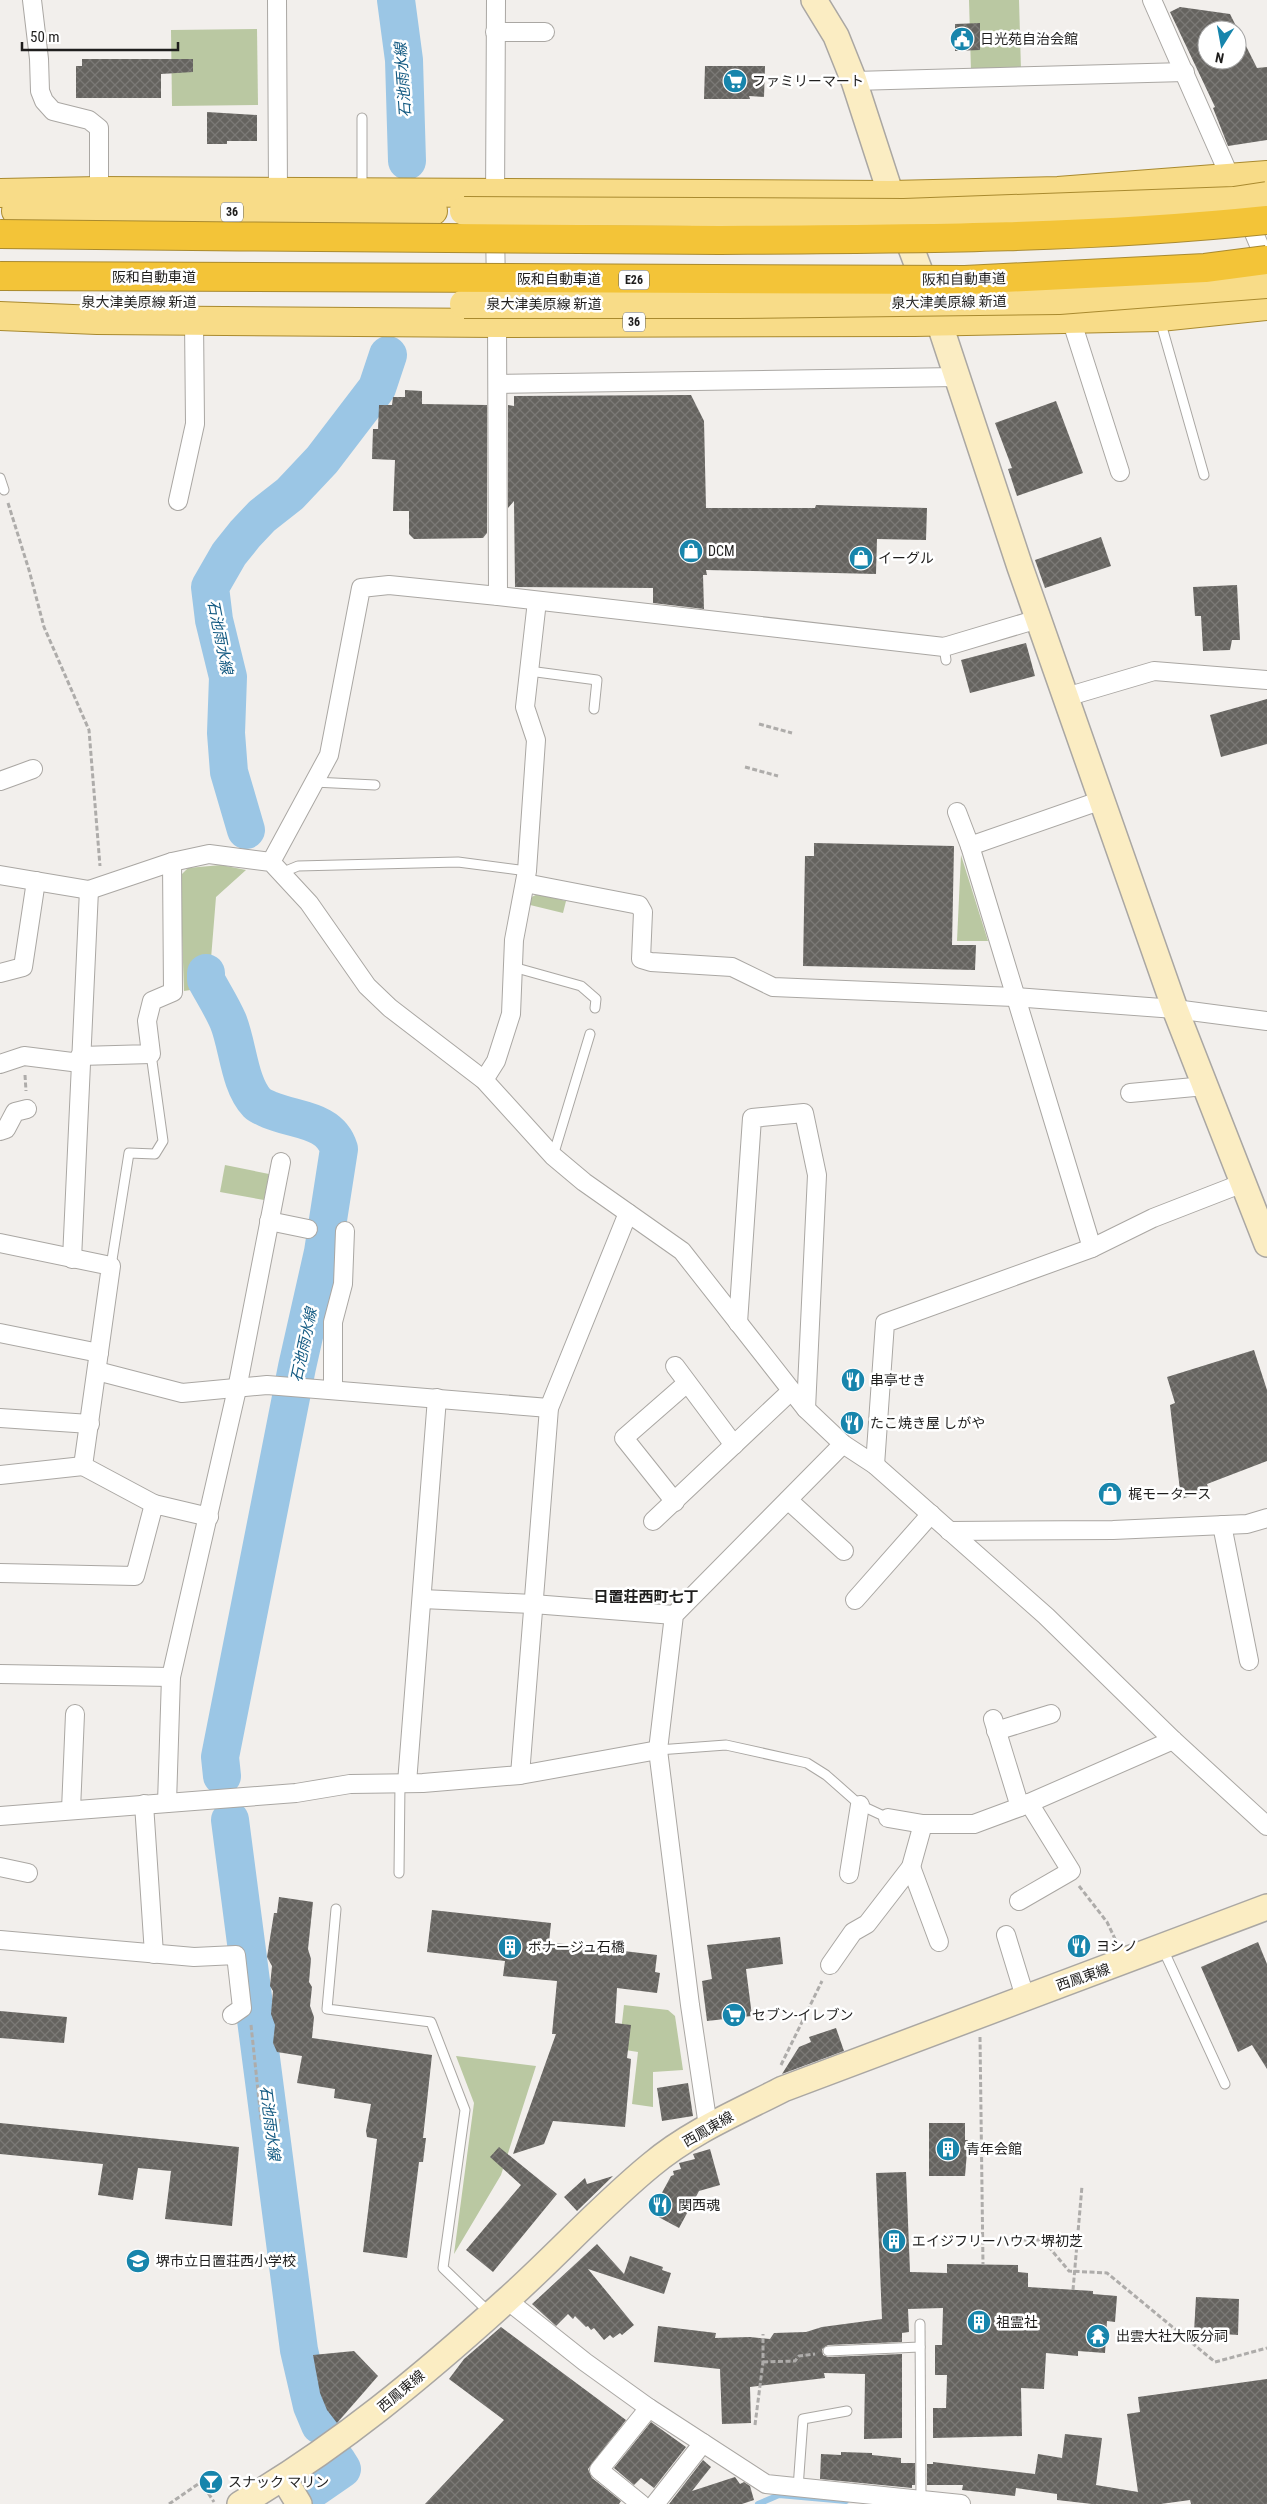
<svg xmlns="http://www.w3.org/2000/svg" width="1267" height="2504" font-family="'Roboto Condensed','Noto Sans JP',sans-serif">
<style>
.green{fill:#bac8a2}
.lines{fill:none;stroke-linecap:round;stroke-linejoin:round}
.stream{stroke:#9bc6e5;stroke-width:6}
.river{stroke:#9bc6e5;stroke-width:38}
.building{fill:url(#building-cross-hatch);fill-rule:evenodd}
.lane-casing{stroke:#aaa7a3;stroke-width:11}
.street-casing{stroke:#aaa7a3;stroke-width:20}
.secondary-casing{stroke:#aaa7a3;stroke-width:28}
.primary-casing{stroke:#a98a2f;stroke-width:30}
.path{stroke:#aeacaa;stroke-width:3;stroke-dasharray:5 2.5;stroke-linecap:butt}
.lane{stroke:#fff;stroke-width:9}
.street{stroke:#fff;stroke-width:18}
.secondary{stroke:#fbedc3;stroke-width:25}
.primary{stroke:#f8dc88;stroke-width:28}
.primary-bridge-casing{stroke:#a98a2f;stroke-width:30;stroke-linecap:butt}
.highway-bridge-casing{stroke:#a98a2f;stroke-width:30;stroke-linecap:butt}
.primary-bridge{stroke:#f8dc88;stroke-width:28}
.highway-bridge{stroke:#f3c438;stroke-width:28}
.labels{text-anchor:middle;stroke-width:5;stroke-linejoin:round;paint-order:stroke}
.shield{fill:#fff;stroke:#626261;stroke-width:1}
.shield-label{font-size:12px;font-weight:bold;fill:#1f1e1d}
.poi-label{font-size:14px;fill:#1f1e1d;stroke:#fff;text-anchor:start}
.street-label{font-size:14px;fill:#1f1e1d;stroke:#fff}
.water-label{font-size:15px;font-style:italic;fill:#135a82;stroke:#fff}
.neighbourhood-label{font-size:15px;font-weight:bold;fill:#1f1e1d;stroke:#fff}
</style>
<defs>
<pattern id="building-cross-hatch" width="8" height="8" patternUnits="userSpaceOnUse" patternTransform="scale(1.25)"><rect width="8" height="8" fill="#65635f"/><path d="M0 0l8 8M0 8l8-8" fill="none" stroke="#7b7976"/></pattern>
</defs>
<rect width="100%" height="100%" fill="#f2efec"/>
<g class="green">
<polygon points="969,0 1019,0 1021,70 971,71"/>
<polygon points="257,29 258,105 172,106 171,30"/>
<polygon points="961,855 988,941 957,941"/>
<polygon points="221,865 246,870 216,897 210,971 199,971 197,989 184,991 180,876 188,868"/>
<polygon points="538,894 566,901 563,913 526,904 527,899"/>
<polygon points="225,1165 269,1174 264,1200 220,1192"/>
<polygon points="624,2005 668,2010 675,2016 683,2070 653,2072 653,2107 632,2104 638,2052 619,2049"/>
<polygon points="456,2056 536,2066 501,2175 454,2254 474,2103"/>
</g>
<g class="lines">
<polyline class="stream" points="758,2504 779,2495 846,2501"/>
<g class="river">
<polyline points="396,0 404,60 407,161"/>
<polyline points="246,830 229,772 226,733 228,677 214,620 210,587 229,554 245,534 262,516 290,494 322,460 377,388 388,355"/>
<path d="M 206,973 L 206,980 C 213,993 222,1007 228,1021 C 238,1045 239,1084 257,1103 C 260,1106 266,1108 270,1110 C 296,1121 330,1119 339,1149 L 323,1252 L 297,1367 L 220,1757 L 222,1776"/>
<polyline points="230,1820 299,2350 312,2406 320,2425"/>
<polyline points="316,2487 342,2469 337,2461"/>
</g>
</g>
<g class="building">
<path d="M 1180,7 L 1230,14 L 1257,68 L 1267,67 L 1267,140 L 1228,146 L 1213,108 L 1215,107 L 1170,12 ZM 1207,30 L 1237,30 L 1237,60 L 1207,60 Z"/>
<polygon points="980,23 980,50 955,51 955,24"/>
<polygon points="82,59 193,59 193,72 161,74 161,98 76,98 76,66 82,66"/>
<polygon points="705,66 765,66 764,97 749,96 750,99 704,99"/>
<polygon points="207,112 257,115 257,141 227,141 227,144 207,144"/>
<polygon points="405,390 422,391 422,404 487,405 487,533 483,538 414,539 409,534 409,511 393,511 395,460 372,459 373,429 378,429 379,405 392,405 393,397 405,397"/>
<polygon points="691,395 704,421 706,508 815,508 816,505 927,508 926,540 877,539 876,574 706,570 707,575 703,575 704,609 653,603 653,588 515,587 514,501 508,508 508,405 514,406 514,396"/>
<polygon points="1056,401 1083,473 1017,496 1008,469 1012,468 995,423"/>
<polygon points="1101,537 1111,566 1045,588 1035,560"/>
<polygon points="1237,585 1240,640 1232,640 1230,650 1203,651 1201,616 1195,616 1193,587"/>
<polygon points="1026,643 1035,676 970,693 961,660"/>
<polygon points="1267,699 1267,744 1221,757 1210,715"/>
<polygon points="814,843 954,846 952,945 976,945 975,970 803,966 805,856 814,856"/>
<polygon points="1254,1350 1267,1390 1267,1461 1207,1484 1209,1490 1181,1499 1170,1405 1175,1403 1167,1377"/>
<polygon points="279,1897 313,1902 308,1949 311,1959 309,1982 312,1987 310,2006 314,2017 312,2038 432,2055 423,2138 426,2138 423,2162 419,2162 407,2258 363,2252 377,2139 367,2137 366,2131 371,2104 334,2098 335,2089 297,2083 302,2056 277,2052 273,2043 275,2025 271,2014 273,1991 270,1986 272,1966 267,1957 274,1913 277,1913"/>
<polygon points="432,1910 551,1923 549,1942 657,1955 655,1972 660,1973 657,1993 617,1988 615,2023 631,2025 627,2058 631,2059 625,2127 553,2121 544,2144 513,2154 556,2034 552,2034 557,1981 503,1976 505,1961 427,1952"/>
<polygon points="780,1937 783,1964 746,1969 752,2016 707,2021 702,1981 712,1979 707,1945"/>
<polygon points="1258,1942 1267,1964 1267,2069 1252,2045 1238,2052 1201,1967"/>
<polygon points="0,2011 67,2017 64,2043 0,2038"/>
<polygon points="836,2028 844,2051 782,2074 799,2047 811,2042 809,2037"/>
<polygon points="688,2083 693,2116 662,2121 657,2088"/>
<polygon points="0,2123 239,2147 232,2226 165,2219 171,2171 138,2168 133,2200 98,2195 103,2164 0,2154"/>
<polygon points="929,2123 965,2123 965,2140 968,2140 965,2176 929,2176"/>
<polygon points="499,2147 557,2194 493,2272 466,2250 521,2185 490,2157"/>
<polygon points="710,2149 720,2185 699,2191 679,2228 651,2213 671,2176 674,2175 673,2171 681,2169 679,2163 695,2159 693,2154"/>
<polygon points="906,2172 910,2272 947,2273 947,2264 1018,2265 1018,2272 1028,2273 1028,2287 1093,2291 1093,2294 1117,2296 1115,2322 1107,2321 1105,2353 1078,2351 1078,2356 1046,2353 1044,2389 1021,2388 1022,2436 933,2438 933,2408 946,2408 947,2375 935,2375 935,2345 942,2345 943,2308 908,2309 909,2332 902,2333 902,2342 828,2345 822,2349 823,2355 828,2357 902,2354 902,2438 864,2439 865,2374 824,2373 825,2378 750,2387 751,2423 722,2424 720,2369 654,2362 658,2326 716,2333 715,2338 750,2337 770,2339 774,2333 806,2332 822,2327 882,2319 876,2173"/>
<polygon points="613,2176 577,2211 564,2197 585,2178 587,2184"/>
<polygon points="597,2244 624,2274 630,2256 663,2267 662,2270 671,2273 664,2294 588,2269 634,2325 622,2335 620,2333 613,2338 610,2335 604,2340 594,2328 591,2330 588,2326 586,2327 575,2316 573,2319 568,2314 556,2326 532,2304"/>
<polygon points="1196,2297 1239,2299 1238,2335 1194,2332"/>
<polygon points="501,2327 626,2420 588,2469 592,2478 621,2501 619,2504 425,2504 504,2420 449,2379 464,2359"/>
<polygon points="354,2351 378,2376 337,2423 327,2410 320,2393 313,2355"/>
<polygon points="1267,2379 1267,2504 1191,2504 1190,2500 1161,2504 1092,2504 1057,2500 1057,2494 1016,2488 1015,2496 962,2490 963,2485 927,2485 927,2464 933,2464 933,2462 1035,2474 1038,2454 1062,2458 1065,2434 1102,2438 1096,2485 1138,2492 1127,2414 1140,2412 1138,2397"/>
<polygon points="651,2422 686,2447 654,2488 641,2478 634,2485 614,2468"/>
<polygon points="841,2452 872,2453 872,2455 901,2458 901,2463 915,2463 915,2485 912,2485 912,2488 902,2487 820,2479 821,2454 841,2455"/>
<polygon points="703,2460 711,2467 692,2491 735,2477 740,2484 744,2482 750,2486 754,2500 742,2504 669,2504"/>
</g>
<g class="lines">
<g class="lane-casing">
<g id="lane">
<polyline points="362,118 362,189"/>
<polyline points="1160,320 1204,475"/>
<polyline points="0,478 4,490"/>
<polyline points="944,647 946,660"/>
<polyline points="529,671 597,680 594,709"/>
<polyline points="314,782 375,785"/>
<polyline points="281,873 298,866 458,862 527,871"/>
<polyline points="513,967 581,986 596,999 595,1008"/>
<polyline points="553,1156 590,1034"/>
<polyline points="111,1266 129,1153 155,1154 163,1141 151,1054"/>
<polyline points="658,1750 726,1745 807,1763 826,1775 860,1805 888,1818"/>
<polyline points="399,1873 400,1783"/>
<polyline points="336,1909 327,2009 431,2022 465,2110 443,2268 491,2314"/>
<polyline points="1162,1947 1225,2084"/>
<polyline points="920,2324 921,2500"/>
<polyline points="828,2351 920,2347"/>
<polyline points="798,2488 803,2419 847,2411"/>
</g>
</g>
<g class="street-casing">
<g id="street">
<polyline points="32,0 39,59 40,91 44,101 53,111 89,120 99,128 99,191"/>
<polyline points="277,0 278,192"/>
<polyline points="1152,0 1234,186"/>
<polyline points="495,32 545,32"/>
<polyline points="854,81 1185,72"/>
<polyline points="495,203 496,0"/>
<polyline points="1246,214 1267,264"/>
<polyline points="495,229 496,288"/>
<polyline points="497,314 498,596"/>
<polyline points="1071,319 1120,472"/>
<polyline points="498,384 957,377"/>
<polyline points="178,501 195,424 194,320"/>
<polyline points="1066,697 1154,671 1267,680"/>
<polyline points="0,781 33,769"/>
<polyline points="957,812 970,846 1102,800"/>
<polyline points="970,846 1092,1248"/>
<polyline points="271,862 329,755 361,588 389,585 498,596 944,647 1038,619"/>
<polyline points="0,875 89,890 172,862 209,854 271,862 309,903 367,986 390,1008 484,1080 553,1156 584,1182 682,1251 806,1409 843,1444 875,1465 1046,1616 1173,1740 1267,1826"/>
<polyline points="525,883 639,905 643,912 641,959 651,962 732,967 773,987 1014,997 1175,1009 1267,1021"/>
<polyline points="0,973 23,967 36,881"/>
<polyline points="80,1056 151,1054 147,1021 152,1001 173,992 172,862"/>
<polyline points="0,1064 24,1056 80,1063"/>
<polyline points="484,1080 496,1061 511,1014 514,940 527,871 536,740 525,707 537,601"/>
<polyline points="1130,1093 1205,1086"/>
<polyline points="0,1131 6,1129 15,1112 27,1109"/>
<polyline points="269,1221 308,1229"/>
<polyline points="0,1243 111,1266 83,1466 154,1504"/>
<polyline points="72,1259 89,890"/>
<polyline points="738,1323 752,1118 804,1113 817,1175 806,1409"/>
<polyline points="0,1333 99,1353"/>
<polyline points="675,1366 734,1445"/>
<polyline points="97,1371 182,1393 267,1385 549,1408"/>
<polyline points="333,1390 333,1322 343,1284 345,1231"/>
<polyline points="0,1418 90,1424"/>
<polyline points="875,1465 885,1323 1092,1248 1153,1218 1243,1183"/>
<polyline points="0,1475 83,1466"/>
<polyline points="788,1500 844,1551"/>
<polyline points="675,1502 624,1438 687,1383"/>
<polyline points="653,1521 791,1391"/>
<polyline points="1222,1525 1249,1661"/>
<polyline points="949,1531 1113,1530 1247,1524 1267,1518"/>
<polyline points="0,1573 135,1576 154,1504 209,1517"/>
<polyline points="422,1599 533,1604 674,1615"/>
<polyline points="855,1600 931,1514"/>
<polyline points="0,1674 171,1677"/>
<polyline points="993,1719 1020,1807"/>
<polyline points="996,1731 1051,1714"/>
<polyline points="520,1775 549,1408 628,1213"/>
<polyline points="407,1783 437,1398"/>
<polyline points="167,1803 171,1677 237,1389 281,1162"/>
<polyline points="144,1804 154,1954"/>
<polyline points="71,1810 75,1714"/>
<polyline points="0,1816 296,1793 350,1784 423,1783 520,1775 658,1750"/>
<polyline points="888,1818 923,1824 974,1824 1020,1807 1173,1740"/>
<polyline points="0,1867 28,1873"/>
<polyline points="911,1867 939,1942"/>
<polyline points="849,1874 860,1805"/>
<polyline points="1019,1901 1071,1871 1029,1803"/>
<polyline points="1006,1935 1025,1997"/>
<polyline points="0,1940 194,1957 236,1955 242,2008 232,2015"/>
<polyline points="830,1965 853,1932 867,1924 911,1867 923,1824"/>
<polyline points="708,2126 690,2005 658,1750 674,1615 843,1444"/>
<polyline points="507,2300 585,2362 649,2408 766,2484 961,2504"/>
<polyline points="641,2504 599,2470 649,2408"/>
<polyline points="655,2504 703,2443"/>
</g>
</g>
<g class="secondary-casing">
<g id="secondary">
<polyline points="814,0 836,36 854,81 891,195 939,322 1020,567 1175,1009 1267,1244"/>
<polyline points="284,2479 299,2504"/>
<path d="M 240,2504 C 338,2447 424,2375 508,2299 C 556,2256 601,2206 651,2165 C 690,2132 738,2112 783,2089 L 1267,1907"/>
</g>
</g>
<g class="primary-casing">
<g id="primary">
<polyline points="0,193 99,191 891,195 1058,191 1267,175"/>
<polyline points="16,211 433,211"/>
<polyline points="0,316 97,320 497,323 915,322 1160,317 1267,306"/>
</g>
</g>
<g class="path">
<polyline points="8,503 29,570 44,627 89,730 100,866"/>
<polyline points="759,724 792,733"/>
<polyline points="745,767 778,776"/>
<polyline points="25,1075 26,1091"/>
<polyline points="1079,1886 1107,1922 1116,1941"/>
<polyline points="251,2025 261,2119 278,2124 280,2117"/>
<polyline points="980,2037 983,2265"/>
<polyline points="781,2065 822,1981"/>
<polyline points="984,2240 1043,2240 1069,2271 1107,2273 1215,2362 1267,2348"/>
<polyline points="1073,2290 1082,2186"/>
<polyline points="763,2362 795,2361 799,2356 815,2354"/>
<polyline points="755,2425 763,2362 763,2334"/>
<polyline points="169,2504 201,2482 214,2502"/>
</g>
<use href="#lane" class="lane"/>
<use href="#street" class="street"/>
<use href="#secondary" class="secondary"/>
<use href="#primary" class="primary"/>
<g class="primary-bridge-casing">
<g id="primary-bridge">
<polyline points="464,211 904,213 1234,201 1267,196"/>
<polyline points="464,304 737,304 1059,300 1267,284"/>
</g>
</g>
<g class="highway-bridge-casing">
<g id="highway-bridge">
<path d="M 0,234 C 240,236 480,240 720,240 C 903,239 1085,239 1267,220"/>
<polyline points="0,276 965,280 1205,268 1267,260"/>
</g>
</g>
<use href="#primary-bridge" class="primary-bridge"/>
<use href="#highway-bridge" class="highway-bridge"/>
</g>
<defs>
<g id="civic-disc" transform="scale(1.25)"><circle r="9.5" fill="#1785ac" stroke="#fff"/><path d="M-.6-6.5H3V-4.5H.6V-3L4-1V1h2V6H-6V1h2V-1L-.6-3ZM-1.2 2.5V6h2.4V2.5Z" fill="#fff"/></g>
<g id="supermarket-disc" transform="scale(1.25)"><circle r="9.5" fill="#1785ac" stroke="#fff"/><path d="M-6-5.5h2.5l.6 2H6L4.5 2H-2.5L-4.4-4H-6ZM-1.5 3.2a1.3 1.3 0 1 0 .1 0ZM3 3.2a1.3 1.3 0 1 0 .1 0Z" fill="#fff"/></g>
<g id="shop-disc" transform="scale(1.25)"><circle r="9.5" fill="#1785ac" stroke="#fff"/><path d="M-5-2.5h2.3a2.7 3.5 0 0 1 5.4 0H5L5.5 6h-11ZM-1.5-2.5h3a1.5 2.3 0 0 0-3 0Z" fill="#fff"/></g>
<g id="restaurant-disc" transform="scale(1.25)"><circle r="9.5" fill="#1785ac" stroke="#fff"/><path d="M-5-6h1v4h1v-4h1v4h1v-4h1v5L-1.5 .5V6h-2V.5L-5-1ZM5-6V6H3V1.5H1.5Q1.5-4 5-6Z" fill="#fff"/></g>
<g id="building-disc" transform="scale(1.25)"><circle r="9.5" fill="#1785ac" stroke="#fff"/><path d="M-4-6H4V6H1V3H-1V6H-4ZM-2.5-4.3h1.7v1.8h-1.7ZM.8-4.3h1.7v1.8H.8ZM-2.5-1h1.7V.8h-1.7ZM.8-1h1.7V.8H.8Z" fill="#fff"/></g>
<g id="school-disc" transform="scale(1.25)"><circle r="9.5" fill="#1785ac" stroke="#fff"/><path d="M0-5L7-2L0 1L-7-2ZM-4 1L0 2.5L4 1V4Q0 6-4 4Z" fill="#fff"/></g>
<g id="temple-disc" transform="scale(1.25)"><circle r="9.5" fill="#1785ac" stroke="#fff"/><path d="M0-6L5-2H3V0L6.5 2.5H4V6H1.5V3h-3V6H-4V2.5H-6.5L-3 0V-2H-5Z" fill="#fff"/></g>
<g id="bar-disc" transform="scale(1.25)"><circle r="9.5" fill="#1785ac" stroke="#fff"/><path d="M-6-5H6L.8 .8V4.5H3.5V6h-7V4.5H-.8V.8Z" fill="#fff"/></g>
</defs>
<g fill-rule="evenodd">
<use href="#civic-disc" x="962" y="39"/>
<use href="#supermarket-disc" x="735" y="81"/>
<use href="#shop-disc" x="691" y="551"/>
<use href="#shop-disc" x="861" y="558"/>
<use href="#restaurant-disc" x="853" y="1380"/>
<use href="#restaurant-disc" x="852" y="1423"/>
<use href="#shop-disc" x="1110" y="1494"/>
<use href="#restaurant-disc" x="1079" y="1946"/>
<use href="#building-disc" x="510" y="1947"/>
<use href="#supermarket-disc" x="734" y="2015"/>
<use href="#building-disc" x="948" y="2149"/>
<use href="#restaurant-disc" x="660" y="2205"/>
<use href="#building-disc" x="894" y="2241"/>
<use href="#school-disc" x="138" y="2261"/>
<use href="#building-disc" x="979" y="2322"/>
<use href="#temple-disc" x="1098" y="2336"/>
<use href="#bar-disc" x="211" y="2482"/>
</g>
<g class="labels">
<g class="shield">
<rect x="221" y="202.5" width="22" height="19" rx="4"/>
<rect x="619" y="270.5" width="30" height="19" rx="4"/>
<rect x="623" y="312.5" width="22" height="19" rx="4"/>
</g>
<g class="shield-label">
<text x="232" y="216">36</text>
<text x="634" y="284">E26</text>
<text x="634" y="326">36</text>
</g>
<g class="poi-label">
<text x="980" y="44">日光苑自治会館</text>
<text x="752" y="86">ファミリーマート</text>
<text x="708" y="556">DCM</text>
<text x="878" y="563">イーグル</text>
<text x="870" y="1385">串亭せき</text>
<text x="870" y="1428">たこ焼き屋 しがや</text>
<text x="1128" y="1499">梶モータース</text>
<text x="1096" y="1951">ヨシノ</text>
<text x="528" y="1952">ボナージュ石橋</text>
<text x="752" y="2020">セブン-イレブン</text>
<text x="966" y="2154">青年会館</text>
<text x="678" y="2210">関西魂</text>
<text x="912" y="2246">エイジフリーハウス 堺初芝</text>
<text x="156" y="2266">堺市立日置荘西小学校</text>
<text x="996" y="2327">祖霊社</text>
<text x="1116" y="2341">出雲大社大阪分祠</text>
<text x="228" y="2487">スナック マリン</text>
</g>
<g class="street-label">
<text x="154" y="282">阪和自動車道</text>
<text x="559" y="284">阪和自動車道</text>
<text transform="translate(964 279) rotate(-1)" y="5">阪和自動車道</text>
<text x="139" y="307">泉大津美原線 新道</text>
<text transform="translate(949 302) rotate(-1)" y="5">泉大津美原線 新道</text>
<text x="544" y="309">泉大津美原線 新道</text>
<text transform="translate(1083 1977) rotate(-19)" y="5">西鳳東線</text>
<text transform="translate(708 2129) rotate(-30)" y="5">西鳳東線</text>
<text transform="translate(401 2391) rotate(-40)" y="5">西鳳東線</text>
</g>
<g class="water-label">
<text transform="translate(403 80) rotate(-94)" y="5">石池雨水線</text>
<text transform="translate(220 637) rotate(79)" y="5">石池雨水線</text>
<text transform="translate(304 1345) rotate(-78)" y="5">石池雨水線</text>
<text transform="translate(270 2123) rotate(83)" y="5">石池雨水線</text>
</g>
<g class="neighbourhood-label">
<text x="646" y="1602">日置荘西町七丁</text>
</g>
</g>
<g transform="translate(1222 45) rotate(191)"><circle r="24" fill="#ffffff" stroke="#a5a5a5"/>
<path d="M0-4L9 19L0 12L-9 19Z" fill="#1785ac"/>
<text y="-8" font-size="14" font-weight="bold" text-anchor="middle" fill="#1f1e1d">N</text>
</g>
<path d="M22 42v8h156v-8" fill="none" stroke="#1f1e1d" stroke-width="2.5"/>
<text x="30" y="42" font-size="15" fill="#1f1e1d" stroke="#ffffff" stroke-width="4" paint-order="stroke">50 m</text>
</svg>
